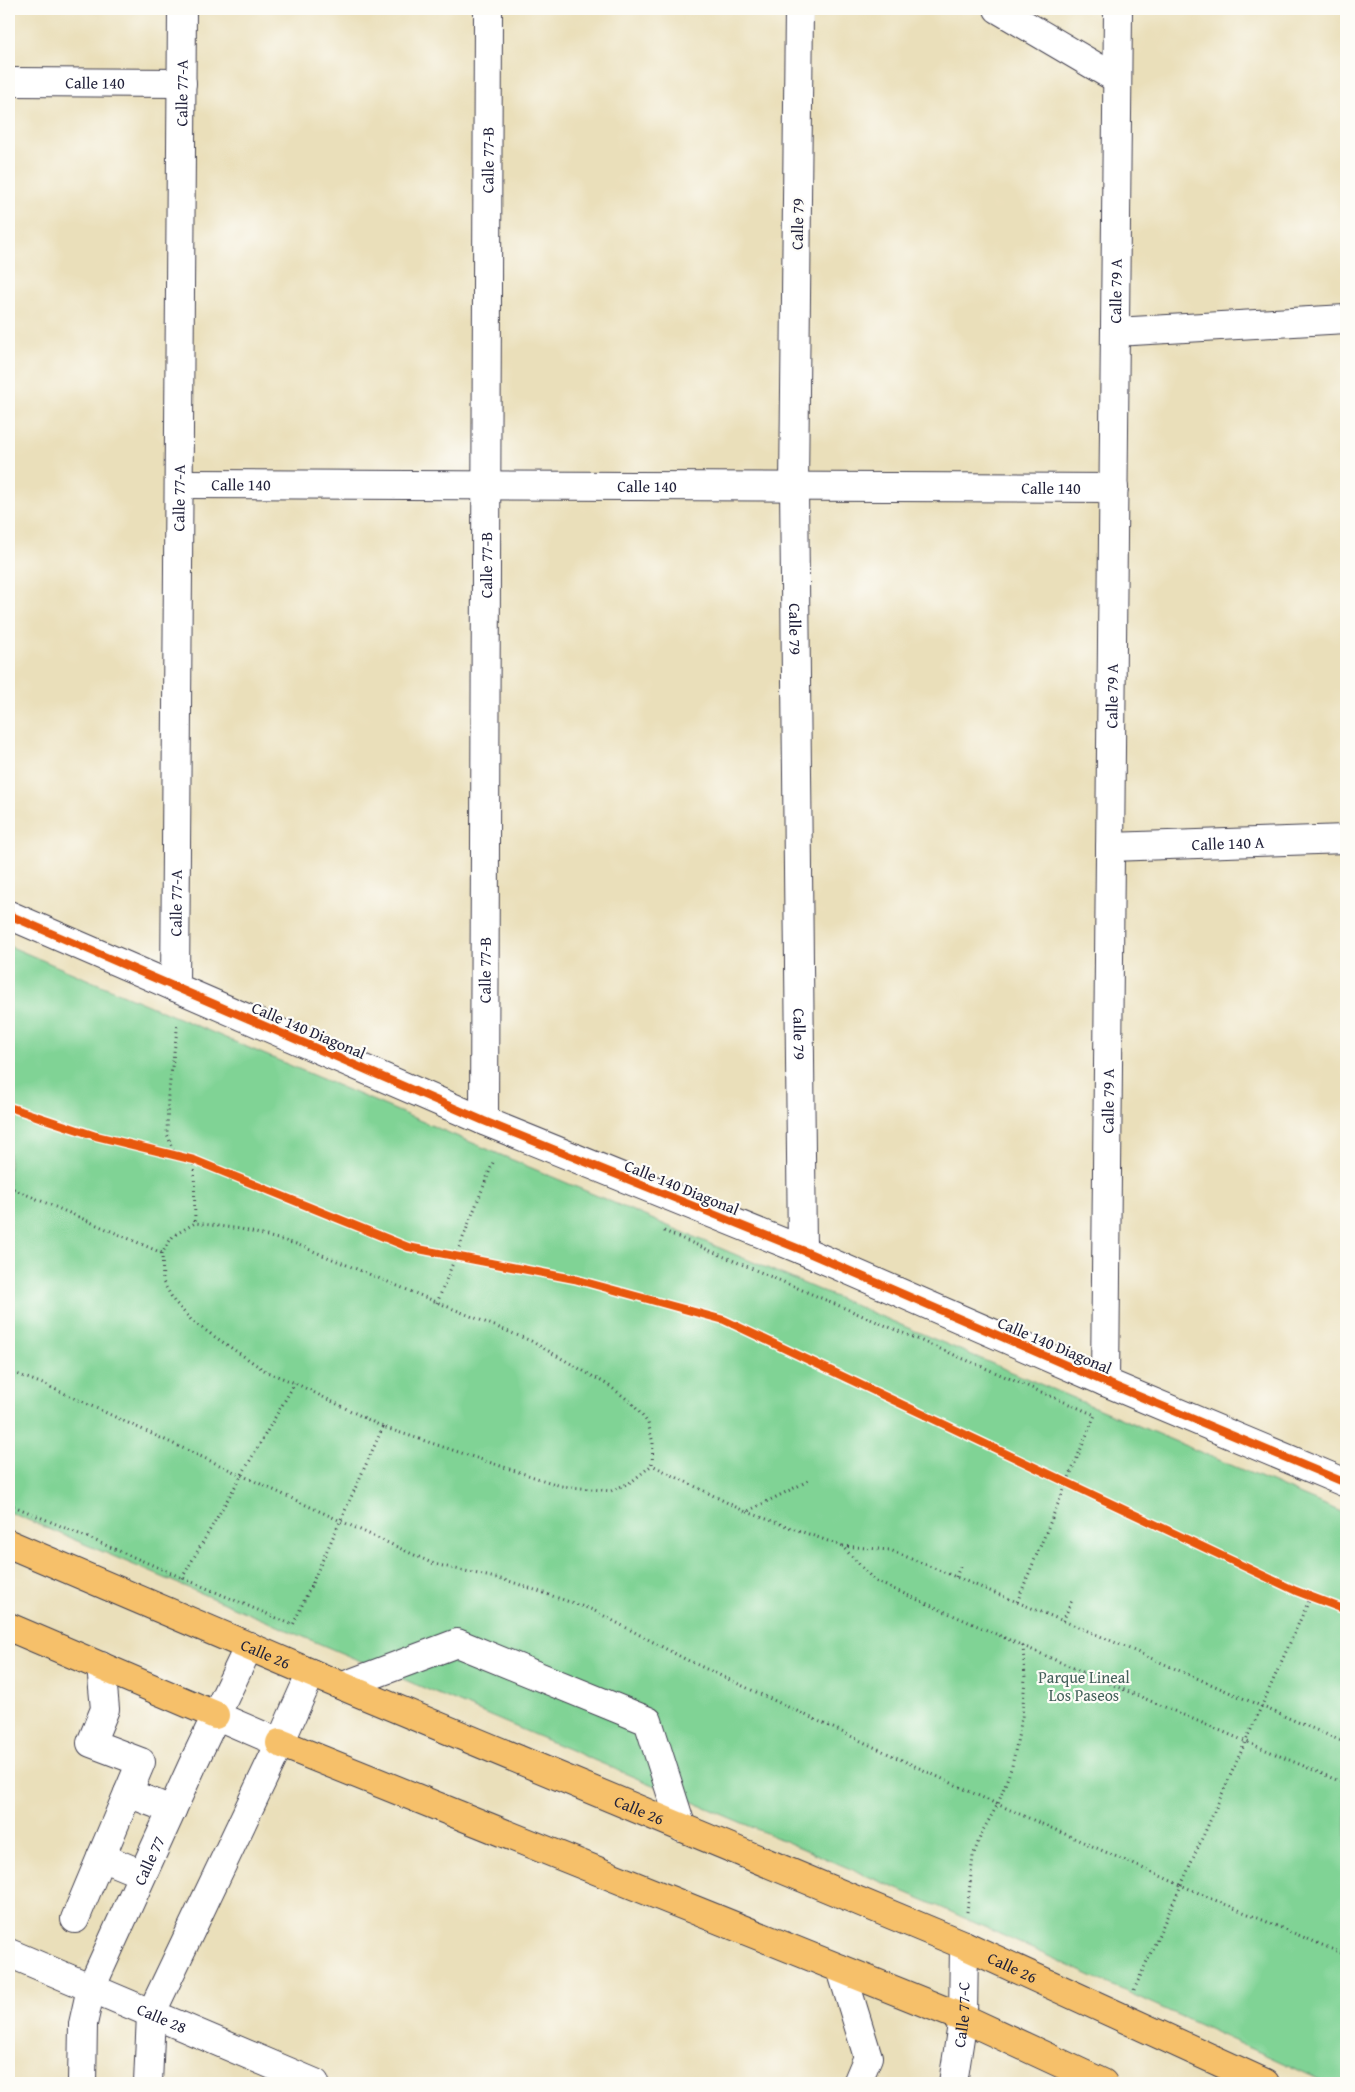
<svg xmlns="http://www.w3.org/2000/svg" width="1355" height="2092" font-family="'Gentium Book Plus',serif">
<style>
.green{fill:#80d395;stroke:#517a68}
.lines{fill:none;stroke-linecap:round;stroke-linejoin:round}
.minor-casing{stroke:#403e4e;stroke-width:30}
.major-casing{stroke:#403e4e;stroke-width:30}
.path{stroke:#403e4e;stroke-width:3;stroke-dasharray:1 4;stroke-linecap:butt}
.minor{stroke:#fff;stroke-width:28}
.major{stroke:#f6c06b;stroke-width:28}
.cycleway-casing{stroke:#fdfcf7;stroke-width:11}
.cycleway{stroke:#e8590c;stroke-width:8}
.labels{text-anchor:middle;stroke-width:4.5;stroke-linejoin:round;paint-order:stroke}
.street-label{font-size:16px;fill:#22223b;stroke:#fdfcf7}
.park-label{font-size:16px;fill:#43605a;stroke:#fdfcf7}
</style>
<rect width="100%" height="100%" fill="#fdfcf7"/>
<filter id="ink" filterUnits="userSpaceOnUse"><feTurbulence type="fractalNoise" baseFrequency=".02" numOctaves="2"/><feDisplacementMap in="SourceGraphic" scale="10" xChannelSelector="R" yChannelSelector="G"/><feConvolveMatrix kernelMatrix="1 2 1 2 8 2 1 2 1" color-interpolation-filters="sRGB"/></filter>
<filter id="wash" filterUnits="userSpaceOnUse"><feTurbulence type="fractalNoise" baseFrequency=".0096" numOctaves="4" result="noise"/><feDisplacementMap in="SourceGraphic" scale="20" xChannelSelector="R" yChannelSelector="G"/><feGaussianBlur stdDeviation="1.12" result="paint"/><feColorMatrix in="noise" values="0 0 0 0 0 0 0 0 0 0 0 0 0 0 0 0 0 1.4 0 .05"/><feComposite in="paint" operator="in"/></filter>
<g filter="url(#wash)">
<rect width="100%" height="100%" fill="#eadfba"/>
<polygon class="green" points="9,946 1346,1514 1346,2083 1327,2083 938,1906 9,1512"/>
</g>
<g filter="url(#ink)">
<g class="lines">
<g class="minor-casing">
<g id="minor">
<path id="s1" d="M 799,9 L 794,487 L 802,1250"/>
<polyline points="998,9 1117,79"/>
<path id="s2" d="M 9,82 L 182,83"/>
<polyline points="1115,332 1346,319"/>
<path id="s3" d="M 179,484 L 1114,488"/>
<path id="s4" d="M 1110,847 L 1346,839"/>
<polyline points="9,915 484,1121 802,1250 1105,1382 1346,1483"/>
<path id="s5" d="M 175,987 L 182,9"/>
<path id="s6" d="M 484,1121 L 488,9"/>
<path id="s7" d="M 1105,1382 L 1118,9"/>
<polyline points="343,1686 457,1643 648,1721 682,1828"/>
<polyline points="215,1715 280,1743"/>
<polyline points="128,1793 172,1810"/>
<polyline points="101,1857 142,1874"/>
<polyline points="75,1919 141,1762 91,1743 105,1709 101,1666"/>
<path id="s8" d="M 9,1953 L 315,2083"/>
<polyline points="841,1969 868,2057 857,2083"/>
<path id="s9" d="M 82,2083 L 83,2024 L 91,1988 L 192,1766 L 249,1646"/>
<polyline points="148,2083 151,2014 280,1743 311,1673"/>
<path id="s10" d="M 953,2083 L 963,2018 L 964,1945"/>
</g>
</g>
<g class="major-casing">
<g id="major">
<path id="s11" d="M 9,1544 L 311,1673 L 964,1945 L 1265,2083"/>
<polyline points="9,1627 215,1715"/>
<polyline points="280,1743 963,2018 1103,2083"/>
</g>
</g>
<g class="path">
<polyline points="175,1155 167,1134 168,1096 178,1023"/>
<polyline points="194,1160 195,1223"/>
<polyline points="9,1187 162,1253 173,1236 195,1223 241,1229 296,1244 531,1341 608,1385 631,1402 648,1423 653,1443 652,1465 746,1512 810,1480"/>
<polyline points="664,1231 1095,1415 1017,1602"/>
<polyline points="162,1253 163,1282 174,1301 193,1322 267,1372 295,1383 383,1427 561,1486 611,1491 631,1482 652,1465"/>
<polyline points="437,1303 494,1160"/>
<polyline points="9,1371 48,1386 434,1564 509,1581 593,1610 685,1659 990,1801 1210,1898 1346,1955"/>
<polyline points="9,1504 293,1625 383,1427"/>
<polyline points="747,1512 842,1546 875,1581 1094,1677 1346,1784"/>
<polyline points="843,1546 890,1550 1100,1636 1346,1743"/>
<polyline points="956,1577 961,1564"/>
<polyline points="182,1578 295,1383"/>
<polyline points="1063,1621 1072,1600"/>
<polyline points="967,1912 973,1856 982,1832 998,1804 1012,1766 1022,1718 1025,1678 1023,1646"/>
<polyline points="1134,1990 1311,1596"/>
</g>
<use href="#minor" class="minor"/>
<use href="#major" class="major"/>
<g class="cycleway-casing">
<g id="cycleway">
<polyline points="9,915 484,1121 802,1250 1105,1382 1346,1483"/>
<polyline points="9,1107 96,1136 194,1160 408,1247 574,1279 724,1320 1296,1591 1346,1610"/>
</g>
</g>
<use href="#cycleway" class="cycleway"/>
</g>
</g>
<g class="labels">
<g class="street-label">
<text dy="6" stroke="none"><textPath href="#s2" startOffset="86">Calle 140</textPath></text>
<text dy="6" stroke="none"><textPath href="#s5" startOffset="894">Calle 77-A</textPath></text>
<text dy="6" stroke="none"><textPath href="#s6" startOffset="961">Calle 77-B</textPath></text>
<text transform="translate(797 224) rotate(-89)" y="6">Calle 79</text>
<text dy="6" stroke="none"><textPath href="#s7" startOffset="1091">Calle 79 A</textPath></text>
<text dy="6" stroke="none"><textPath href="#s3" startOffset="62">Calle 140</textPath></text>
<text dy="6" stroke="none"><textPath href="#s3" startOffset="468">Calle 140</textPath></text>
<text dy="6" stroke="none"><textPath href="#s3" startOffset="872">Calle 140</textPath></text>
<text dy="6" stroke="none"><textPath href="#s5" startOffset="489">Calle 77-A</textPath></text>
<text dy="6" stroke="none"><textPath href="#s6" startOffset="556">Calle 77-B</textPath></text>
<text dy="6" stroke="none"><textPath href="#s1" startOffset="620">Calle 79</textPath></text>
<text dy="6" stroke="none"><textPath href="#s7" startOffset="686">Calle 79 A</textPath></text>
<text dy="6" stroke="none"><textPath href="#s4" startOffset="118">Calle 140 A</textPath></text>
<text dy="6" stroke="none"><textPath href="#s5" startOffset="84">Calle 77-A</textPath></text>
<text dy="6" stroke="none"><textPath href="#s6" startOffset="151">Calle 77-B</textPath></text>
<text transform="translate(309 1030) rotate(23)" y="6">Calle 140 Diagonal</text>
<text dy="6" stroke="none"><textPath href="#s1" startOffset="1025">Calle 79</textPath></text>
<text dy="6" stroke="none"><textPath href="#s7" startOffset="281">Calle 79 A</textPath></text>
<text transform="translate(682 1187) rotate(22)" y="6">Calle 140 Diagonal</text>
<text transform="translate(1055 1345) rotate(23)" y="6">Calle 140 Diagonal</text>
<text dy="6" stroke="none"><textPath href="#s11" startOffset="279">Calle 26</textPath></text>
<text dy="6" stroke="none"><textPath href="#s11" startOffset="684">Calle 26</textPath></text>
<text dy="6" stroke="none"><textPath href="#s9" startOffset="236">Calle 77</textPath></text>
<text dy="6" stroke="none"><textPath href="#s11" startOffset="1089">Calle 26</textPath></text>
<text dy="6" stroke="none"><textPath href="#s10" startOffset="69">Calle 77-C</textPath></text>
<text dy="6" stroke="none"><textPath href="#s8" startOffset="166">Calle 28</textPath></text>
</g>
<g class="park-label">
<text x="1084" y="1683">Parque Lineal<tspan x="1084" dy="18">Los Paseos</tspan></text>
</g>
</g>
<rect width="1355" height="2092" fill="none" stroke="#fdfcf7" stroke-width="30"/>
</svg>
